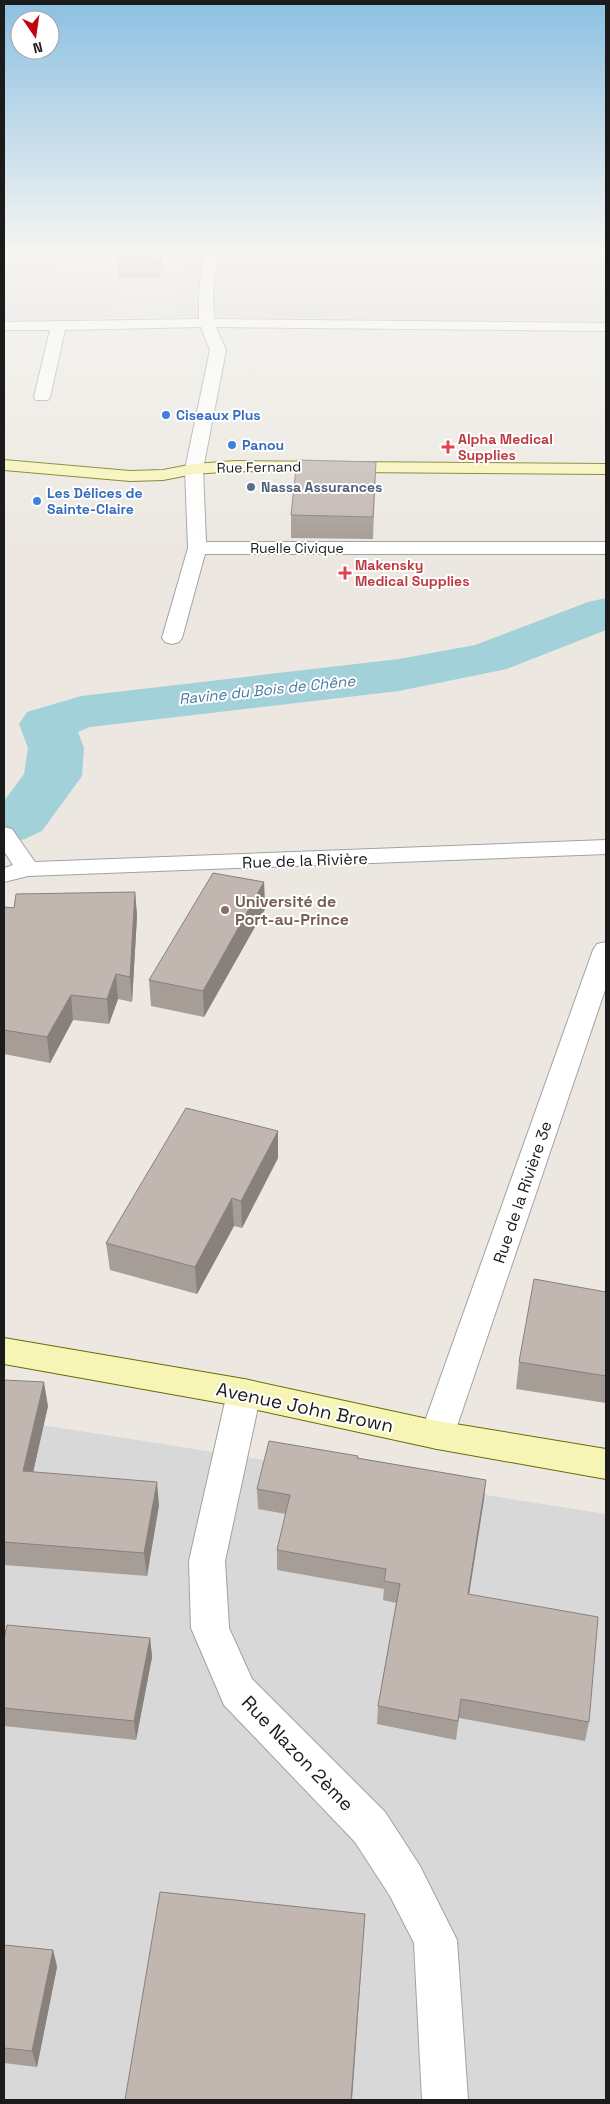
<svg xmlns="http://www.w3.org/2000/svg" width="610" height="2104" font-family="'Space Grotesk',sans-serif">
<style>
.residential{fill:#d9d8d8}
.parking{fill:#dfdfdf}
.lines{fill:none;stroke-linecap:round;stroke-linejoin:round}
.river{fill:#a2d1d9;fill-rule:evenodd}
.street-casing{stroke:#a2a2a2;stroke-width:2}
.secondary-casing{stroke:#686c08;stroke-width:2}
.street{fill:#fff;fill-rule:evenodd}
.secondary{fill:#f7f5b5;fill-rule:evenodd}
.wall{fill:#a69d97}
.shaded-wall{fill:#87807b}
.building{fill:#c1b7b0;stroke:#87807b}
.shop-dot{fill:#3f7fe0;stroke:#fff;stroke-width:2}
.health-dot{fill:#e0444e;stroke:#fff;stroke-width:2}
.service-dot{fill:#5c6f8a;stroke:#fff;stroke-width:2}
.education-dot{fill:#8d6e63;stroke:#fff;stroke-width:2}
.labels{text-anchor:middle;stroke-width:4;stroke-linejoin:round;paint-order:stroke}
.far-shop-label{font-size:14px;font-weight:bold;fill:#366cbe;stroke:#fff;text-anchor:start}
.far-health-label{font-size:14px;font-weight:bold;fill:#be3a42;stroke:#fff;text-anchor:start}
.far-street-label{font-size:14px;fill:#1b1b1b;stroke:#fff}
.far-service-label{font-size:14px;font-weight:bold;fill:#4e5e75;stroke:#fff;text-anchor:start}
.far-water-label{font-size:15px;font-style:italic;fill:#497a9f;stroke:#fff}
.street-label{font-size:16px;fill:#1b1b1b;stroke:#fff}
.education-label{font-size:16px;font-weight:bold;fill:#785e54;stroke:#fff;text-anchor:start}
.near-street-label{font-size:19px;fill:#1b1b1b;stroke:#fff}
</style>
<rect width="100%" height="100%" fill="#ece8e1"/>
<g class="residential">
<polygon points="4,250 606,250 606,321 159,317 4,320"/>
<polygon points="4,1419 606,1514 606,2100 4,2100"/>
</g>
<g class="parking">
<polygon points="168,250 180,250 177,277 164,277"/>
<polygon points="60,263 116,263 115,278 57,278"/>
<polygon points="180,279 173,315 113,315 124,280"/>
</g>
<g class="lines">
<polygon class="river" points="606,598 606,630 507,669 399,691 90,727 78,732 84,748 82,776 42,831 25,839 4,844 4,801 24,774 28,748 19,724 27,712 81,696 399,659 475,645 588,602"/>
<g class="street-casing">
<g id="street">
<polygon points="203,250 217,250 213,295 214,319 606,323 606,331 216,327 226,350 203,469 206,542 606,542 606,554 205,554 182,638 179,642 172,644 165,642 162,638 188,548 185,469 210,350 201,327 65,330 50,397 48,400 36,400 34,397 50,330 4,330 4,322 199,319 199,295"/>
<polygon points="4,827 12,829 35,862 606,840 606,854 28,876 4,882 4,868 13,865 4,851"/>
<polygon points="606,942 606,987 454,1435 449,1445 437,1449 425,1445 420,1435 593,950 597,944"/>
<polygon points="244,1379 256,1383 261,1393 225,1561 229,1628 252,1679 385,1812 420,1866 457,1940 468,2100 422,2100 414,1943 390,1896 355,1842 224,1705 191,1628 189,1561 227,1393 232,1383"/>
</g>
</g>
<g class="secondary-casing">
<g id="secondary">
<polygon points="4,460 130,471 163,470 194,464 236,461 606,464 606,474 236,471 194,474 163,480 130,481 4,470"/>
<polygon points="4,1338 244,1379 437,1421 606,1449 606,1479 437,1449 244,1407 4,1364"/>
</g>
</g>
<use href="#street" class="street"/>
<use href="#secondary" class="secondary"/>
</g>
<g class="wall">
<polygon points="163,250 159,278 118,278 117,264"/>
<polygon points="376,462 373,539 291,538 291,515"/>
<polygon points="264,882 265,909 204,1017 151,1006 149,980"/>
<polygon points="135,892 137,916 132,1002 118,999 109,1024 73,1020 50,1063 4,1054 4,907 14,908"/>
<polygon points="278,1131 278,1158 242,1228 234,1226 197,1294 110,1270 106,1243"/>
<polygon points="606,1292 606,1403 516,1389 519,1362"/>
<polygon points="4,1380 48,1406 33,1472 159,1505 147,1576 4,1565"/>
<polygon points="358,1456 358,1458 486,1480 469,1594 589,1722 585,1741 459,1718 456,1740 377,1724 378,1706 396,1603 383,1600 384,1589 277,1570 277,1550 286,1514 258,1509 257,1489"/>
<polygon points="150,1638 152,1657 136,1740 4,1726 4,1639"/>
<polygon points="4,1945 53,1950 57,1967 37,2067 4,2063"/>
</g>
<g class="shaded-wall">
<polygon points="161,250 163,250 159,278 159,264"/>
<polygon points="264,882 265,909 204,1017 203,991"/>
<polygon points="135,892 137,916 132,1002 130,977"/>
<polygon points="116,974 118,999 109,1024 107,999"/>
<polygon points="71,995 73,1020 50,1063 47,1037"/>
<polygon points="278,1131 278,1158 242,1228 241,1201"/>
<polygon points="232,1198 234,1226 197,1294 195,1267"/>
<polygon points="44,1382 48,1406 28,1495 23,1471"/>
<polygon points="486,1480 484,1500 466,1614 468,1594"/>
<polygon points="157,1482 159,1505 147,1576 144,1553"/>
<polygon points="150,1638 152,1657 136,1740 134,1721"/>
<polygon points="365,1914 352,2100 351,2100"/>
<polygon points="53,1950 57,1967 37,2067 32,2051"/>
</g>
<g class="building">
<polygon points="119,250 161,250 159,264 117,264"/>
<polygon points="297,460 376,462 373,517 291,515"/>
<polygon points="213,873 264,882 203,991 149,980"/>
<polygon points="135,892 130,977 116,974 107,999 71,995 47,1037 4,1030 4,907 14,908 16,894"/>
<polygon points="186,1108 278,1131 241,1201 232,1198 195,1267 106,1243"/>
<polygon points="534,1279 606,1292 606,1376 519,1362"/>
<polygon points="4,1380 44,1382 23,1471 157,1482 144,1553 4,1542"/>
<polygon points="269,1441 358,1456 357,1458 486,1480 468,1594 598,1617 589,1722 461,1699 458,1721 378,1706 400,1584 384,1581 386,1569 277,1550 290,1495 257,1489"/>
<polygon points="7,1625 150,1638 134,1721 4,1708 4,1639"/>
<polygon points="160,1892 365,1914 351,2100 125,2100"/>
<polygon points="4,1945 53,1950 32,2051 4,2048"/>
</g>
<linearGradient id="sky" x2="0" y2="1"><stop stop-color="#8cc0e2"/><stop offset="0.46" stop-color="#f6f5f2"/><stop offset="1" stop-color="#f6f5f2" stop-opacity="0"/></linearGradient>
<rect width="610" height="545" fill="url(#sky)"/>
<g class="shop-dot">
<circle cx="166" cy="415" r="5"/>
<circle cx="232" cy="445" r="5"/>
<circle cx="37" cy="501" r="5"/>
</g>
<g class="health-dot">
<path d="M445.5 439.5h5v5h5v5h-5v5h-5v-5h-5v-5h5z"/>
<path d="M342.5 565.5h5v5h5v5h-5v5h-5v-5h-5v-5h5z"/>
</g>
<circle class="service-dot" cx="251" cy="487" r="5"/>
<circle class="education-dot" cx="225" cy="910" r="5"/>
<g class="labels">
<g class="far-shop-label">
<text x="176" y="420">Ciseaux Plus</text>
<text x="242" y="450">Panou</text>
<text x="47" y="498">Les Délices de<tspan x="47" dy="16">Sainte-Claire</tspan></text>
</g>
<g class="far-health-label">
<text x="458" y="444">Alpha Medical<tspan x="458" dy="16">Supplies</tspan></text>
<text x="355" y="570">Makensky<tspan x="355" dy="16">Medical Supplies</tspan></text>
</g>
<g class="far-street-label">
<text transform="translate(259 467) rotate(-1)" y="5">Rue Fernand</text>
<text x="297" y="553">Ruelle Civique</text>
</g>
<g class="far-service-label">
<text x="261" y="492">Nassa Assurances</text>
</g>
<g class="far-water-label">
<text transform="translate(267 690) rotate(-6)" y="5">Ravine du Bois de Chêne</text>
</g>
<g class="street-label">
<text transform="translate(305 860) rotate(-2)" y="6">Rue de la Rivière</text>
<text transform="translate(522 1192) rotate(-71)" y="6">Rue de la Rivière 3e</text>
</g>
<g class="education-label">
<text x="235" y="907">Université de<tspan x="235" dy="18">Port-au-Prince</tspan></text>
</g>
<g class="near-street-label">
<text transform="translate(305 1407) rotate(12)" y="7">Avenue John Brown</text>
<text transform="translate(298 1753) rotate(46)" y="7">Rue Nazon 2ème</text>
</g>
</g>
<rect width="610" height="2104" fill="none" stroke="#1b1b1b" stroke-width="10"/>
<g transform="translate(35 35) rotate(167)"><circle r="24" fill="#ffffff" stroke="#a4a4a4"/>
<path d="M0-4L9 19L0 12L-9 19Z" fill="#bf0714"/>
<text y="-8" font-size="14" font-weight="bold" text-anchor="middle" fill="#1b1b1b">N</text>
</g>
</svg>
